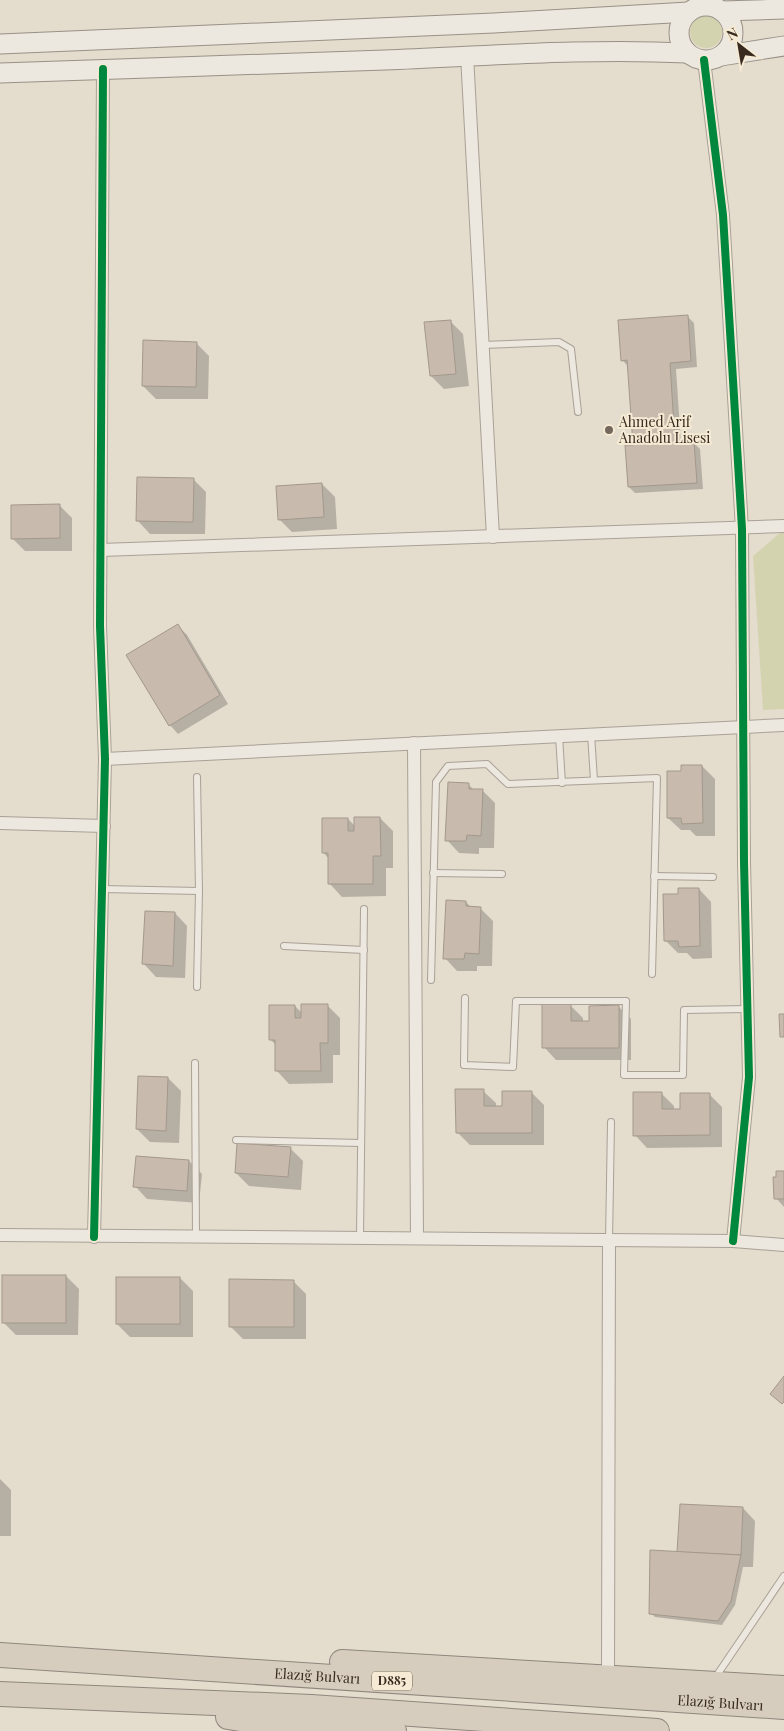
<svg xmlns="http://www.w3.org/2000/svg" width="784" height="1731" font-family="'Playfair Display',serif">
<style>
.green{fill:#d4d3b0}
.shadow{fill:#0003}
.building{fill:#c8bbae;stroke:#a4988c}
.lines{fill:none;stroke-linecap:round;stroke-linejoin:round}
.lane-casing{stroke:#a9a196;stroke-width:8}
.street-casing{stroke:#a9a196;stroke-width:14}
.secondary-casing{stroke:#999186;stroke-width:21}
.highway-casing{stroke:#8f877d;stroke-width:26}
.lane{stroke:#ece7df;stroke-width:6}
.street{stroke:#ece7df;stroke-width:12}
.secondary{stroke:#ece7df;stroke-width:19}
.highway{stroke:#d7cdbe;stroke-width:24}
.cycleway-casing{stroke:#f5ead3;stroke-width:11}
.cycleway{stroke:#00873e;stroke-width:8}
.poi-dot{fill:#74685c;stroke:#f5ead3;stroke-width:2}
.labels{text-anchor:middle;stroke-width:4;stroke-linejoin:round;paint-order:stroke}
.shield{fill:#f5ead3;stroke:#716455;stroke-width:1}
.shield-label{font-size:12px;font-weight:bold;fill:#382a1f}
.poi-label{font-size:14px;fill:#382a1f;stroke:#f5ead3;text-anchor:start}
.street-label{font-size:14px;fill:#382a1f;stroke:#f5ead3}
</style>
<rect width="100%" height="100%" fill="#e4dccd"/>
<g class="green">
<circle cx="706" cy="32" r="16"/>
<polygon points="780,533 784,533 784,709 763,710 753,556"/>
</g>
<g class="shadow">
<polygon points="687,316 694,323 697,367 676,369 681,444 694,443 700,449 703,489 635,493 629,487 634,446 629,367 622,360"/>
<polygon points="450,321 463,334 469,386 444,389 431,376"/>
<polygon points="196,343 209,356 208,399 156,399 143,386"/>
<polygon points="193,479 206,492 205,534 150,534 138,521"/>
<polygon points="322,484 335,497 337,529 292,532 279,519"/>
<polygon points="59,505 72,518 72,551 25,551 12,538"/>
<polygon points="178,626 187,635 228,704 178,734 170,725"/>
<polygon points="702,766 715,779 715,836 696,836 690,830 681,830 668,818 683,772"/>
<polygon points="468,784 474,790 482,790 495,803 494,848 479,848 479,854 459,853 447,840"/>
<polygon points="380,818 393,831 393,868 386,868 386,896 342,897 330,884 329,859 323,852 348,819 355,826"/>
<polygon points="699,889 711,902 712,958 693,959 687,953 678,953 665,940 680,895"/>
<polygon points="466,902 472,908 480,908 493,921 492,966 477,966 477,971 457,971 445,958"/>
<polygon points="175,913 187,926 185,978 156,977 144,964"/>
<polygon points="327,1005 340,1018 340,1055 333,1055 333,1083 289,1084 277,1071 277,1046 270,1039 295,1006 302,1013"/>
<polygon points="570,1005 583,1018 583,1022 590,1022 618,1006 631,1019 631,1060 556,1060 544,1047"/>
<polygon points="168,1078 181,1091 179,1143 150,1142 137,1129"/>
<polygon points="483,1091 496,1103 496,1107 504,1107 531,1092 544,1105 544,1145 470,1145 457,1132"/>
<polygon points="661,1093 674,1106 674,1110 681,1110 709,1094 722,1107 722,1147 647,1148 635,1135"/>
<polygon points="290,1148 303,1161 301,1190 249,1186 236,1173"/>
<polygon points="189,1161 202,1174 199,1203 147,1199 135,1186"/>
<polygon points="784,1171 784,1207 776,1198"/>
<polygon points="66,1276 79,1289 78,1335 16,1335 3,1322"/>
<polygon points="180,1278 193,1291 193,1337 130,1337 117,1324"/>
<polygon points="293,1281 306,1294 306,1339 243,1339 231,1327"/>
<polygon points="0,1479 11,1490 11,1536 0,1536"/>
<polygon points="743,1508 755,1521 753,1567 743,1567 735,1605 722,1625 655,1617 651,1613 678,1553"/>
</g>
<g class="building">
<polygon points="688,315 691,361 670,363 675,443 694,442 697,483 628,487 625,445 633,445 627,360 621,361 618,320"/>
<polygon points="451,320 456,374 430,376 424,322"/>
<polygon points="143,340 197,342 196,387 142,386"/>
<polygon points="137,477 194,478 193,522 136,521"/>
<polygon points="322,483 324,517 278,520 276,486"/>
<polygon points="60,504 60,538 11,539 11,505"/>
<polygon points="178,624 220,695 169,726 126,655"/>
<polygon points="681,765 702,765 703,823 682,824 681,818 667,818 667,771 681,771"/>
<polygon points="448,782 469,783 469,789 483,789 481,836 467,835 466,841 445,841"/>
<polygon points="354,817 380,817 381,856 373,856 373,884 328,884 328,853 322,853 322,818 348,818 348,831 354,831"/>
<polygon points="678,888 699,888 700,946 679,947 678,941 664,941 663,894 678,894"/>
<polygon points="446,900 466,901 466,906 481,907 479,954 465,953 464,959 443,959"/>
<polygon points="145,911 175,912 173,966 142,964"/>
<polygon points="301,1004 328,1004 328,1043 320,1043 321,1071 275,1071 275,1040 269,1040 269,1005 295,1005 295,1018 301,1018"/>
<polygon points="542,1004 571,1004 571,1021 589,1021 589,1006 619,1005 619,1048 542,1048"/>
<polygon points="779,1014 784,1014 784,1037 780,1037"/>
<polygon points="138,1076 168,1077 166,1131 136,1129"/>
<polygon points="455,1089 484,1089 484,1106 502,1106 502,1091 532,1091 532,1133 456,1133"/>
<polygon points="633,1092 662,1092 662,1109 680,1109 680,1093 710,1093 710,1135 633,1136"/>
<polygon points="237,1143 291,1147 288,1177 235,1173"/>
<polygon points="136,1156 189,1160 187,1191 133,1187"/>
<polygon points="776,1171 784,1171 784,1199 774,1199 773,1177 776,1177"/>
<rect x="2" y="1275" width="64" height="48"/>
<rect x="116" y="1277" width="64" height="47"/>
<polygon points="229,1279 294,1280 294,1327 229,1327"/>
<polygon points="784,1376 784,1402 782,1404 770,1394"/>
<polygon points="680,1504 743,1507 741,1555 677,1552"/>
<polygon points="650,1550 741,1555 731,1601 718,1621 649,1614"/>
</g>
<g class="lines">
<g class="lane-casing">
<g id="lane">
<polyline points="482,345 559,342 571,349 578,412"/>
<polyline points="591,734 594,780"/>
<polyline points="559,736 562,783"/>
<polyline points="197,777 199,891 197,987"/>
<polyline points="433,873 502,874"/>
<polyline points="654,876 713,877"/>
<polyline points="102,889 199,891"/>
<polyline points="284,946 364,950"/>
<polyline points="431,980 436,782 448,766 487,764 508,784 657,778 652,974"/>
<polyline points="465,998 464,1065 513,1067 516,1001 626,1001 624,1075 683,1075 684,1010 747,1009"/>
<polyline points="195,1063 196,1237"/>
<polyline points="236,1140 361,1143"/>
<polyline points="360,1237 364,909"/>
<polyline points="609,1241 611,1122"/>
<polyline points="715,1678 784,1576"/>
</g>
</g>
<g class="street-casing">
<g id="street">
<polyline points="467,55 493,537"/>
<polyline points="704,60 723,215 742,529 744,862 749,1077 733,1241"/>
<polyline points="101,550 784,526"/>
<polyline points="414,743 417,1237"/>
<polyline points="105,759 784,725"/>
<polyline points="0,823 104,826"/>
<polyline points="0,1235 733,1241 784,1245"/>
<polyline points="94,1237 105,759 100,626 103,69"/>
<polyline points="608,1676 609,1241"/>
</g>
</g>
<g class="secondary-casing">
<g id="secondary">
<circle cx="706" cy="33" r="27"/>
<polyline points="722,11 784,9"/>
<polyline points="0,44 494,23 689,12"/>
<polyline points="721,56 784,46"/>
<path d="M 0,73 C 128,68 257,65 385,60 C 486,56 587,48 687,53"/>
</g>
</g>
<g class="highway-casing">
<g id="highway">
<path id="s1" d="M 0,1655 L 784,1707"/>
<polyline points="342,1662 784,1688"/>
<polyline points="0,1694 311,1707 657,1731"/>
<polyline points="228,1717 267,1723 394,1731"/>
</g>
</g>
<use href="#lane" class="lane"/>
<use href="#street" class="street"/>
<use href="#secondary" class="secondary"/>
<use href="#highway" class="highway"/>
<g class="cycleway-casing">
<g id="cycleway">
<polyline points="704,60 723,215 742,529 744,862 749,1077 733,1241"/>
<polyline points="94,1237 105,759 100,626 103,69"/>
</g>
</g>
<use href="#cycleway" class="cycleway"/>
</g>
<circle class="poi-dot" cx="609" cy="430" r="5"/>
<g class="labels">
<rect class="shield" x="372" y="1671.5" width="40" height="19" rx="4"/>
<g class="shield-label">
<text x="392" y="1685">D885</text>
</g>
<g class="poi-label">
<text x="619" y="427">Ahmed Arif<tspan x="619" dy="16">Anadolu Lisesi</tspan></text>
</g>
<g class="street-label">
<text dy="5" stroke="none"><textPath href="#s1" startOffset="318">Elazığ Bulvarı</textPath></text>
<text dy="5" stroke="none"><textPath href="#s1" startOffset="722">Elazığ Bulvarı</textPath></text>
</g>
</g>
<g transform="translate(739 45) rotate(329)" stroke="#f5ead3" stroke-width="4" paint-order="stroke">
<path d="M0-4L9 19L0 12L-9 19Z" fill="#382a1f"/>
<text y="-8" font-size="14" font-weight="bold" text-anchor="middle" fill="#382a1f">N</text>
</g>
</svg>
